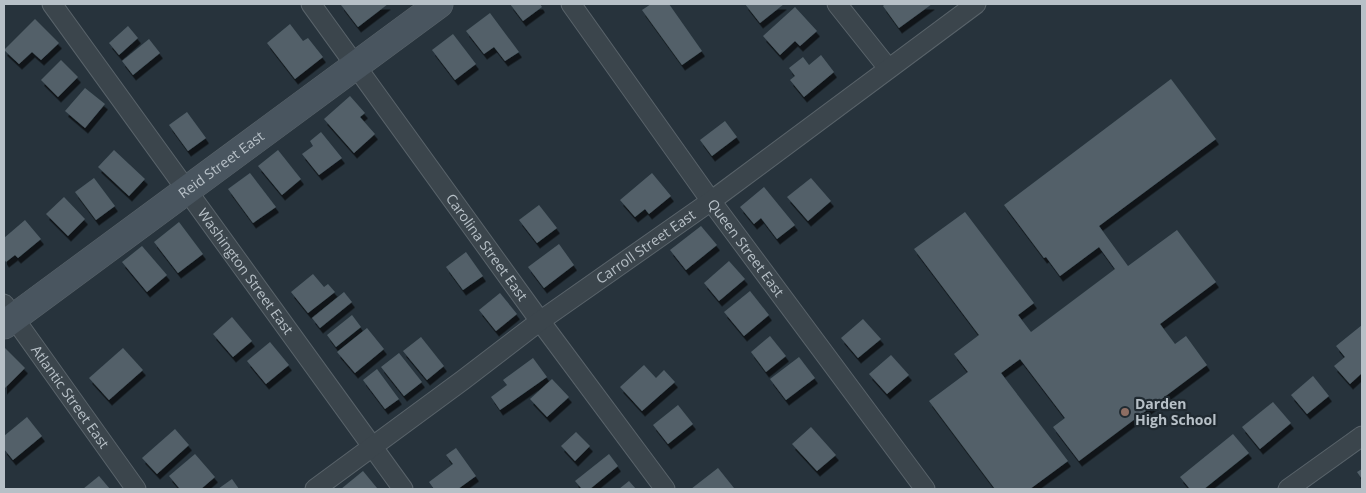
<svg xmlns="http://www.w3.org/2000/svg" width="1366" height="493" font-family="'Open Sans',sans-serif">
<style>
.building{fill:#526069;filter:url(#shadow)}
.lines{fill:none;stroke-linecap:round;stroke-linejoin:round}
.street-casing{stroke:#59636a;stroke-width:21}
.secondary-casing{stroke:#59636a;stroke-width:29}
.street{stroke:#3b454c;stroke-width:19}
.secondary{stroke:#49555f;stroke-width:28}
.education-dot{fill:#8d6e63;stroke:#202a31;stroke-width:2}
.labels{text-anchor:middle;stroke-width:4.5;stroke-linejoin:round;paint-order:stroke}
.street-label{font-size:14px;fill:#b7c0c7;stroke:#202a31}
.poi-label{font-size:14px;font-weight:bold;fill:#b7c0c7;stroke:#202a31;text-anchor:start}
</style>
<defs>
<filter id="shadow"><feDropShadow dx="3" dy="5.5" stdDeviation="0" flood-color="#0009"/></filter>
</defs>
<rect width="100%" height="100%" fill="#27333c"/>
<g class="building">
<polygon points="342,4 388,4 358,27 341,5"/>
<polygon points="510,4 540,4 542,7 523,21"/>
<polygon points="651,4 669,4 702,51 682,65 642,10"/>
<polygon points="745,4 784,4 760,23"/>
<polygon points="885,4 932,4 899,28 883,6"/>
<polygon points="795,7 817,31 800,46 795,41 780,55 763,36"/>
<polygon points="490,13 519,52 505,61 494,47 484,54 466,31"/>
<polygon points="35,19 59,43 41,60 32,52 19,64 4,50"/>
<polygon points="290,24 303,41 308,38 323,57 295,79 267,43"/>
<polygon points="128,26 138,38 119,55 109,43"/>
<polygon points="453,34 476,64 455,80 432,50"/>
<polygon points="149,39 160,53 133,75 122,61"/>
<polygon points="821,55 834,72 804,97 790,80 795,76 789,68 803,57 809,65"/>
<polygon points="61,60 78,77 58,97 41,80"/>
<polygon points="1171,79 1216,139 1099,226 1128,266 1177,230 1216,282 1160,324 1175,344 1186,336 1207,365 1079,461 1053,427 1065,418 1020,359 1001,373 1068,461 1030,489 995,489 929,401 968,372 954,354 979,335 914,249 965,212 1034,303 1018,315 1031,332 1115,269 1099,247 1060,276 1046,257 1044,258 1004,205"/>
<polygon points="85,88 105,104 85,128 65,111"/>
<polygon points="350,96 365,113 360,117 375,134 354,153 324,119"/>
<polygon points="187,112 206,138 188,151 169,125"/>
<polygon points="725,121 737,137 712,156 700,140"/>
<polygon points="321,132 342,158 319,175 302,154 313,146 310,141"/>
<polygon points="114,150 145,179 129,196 98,167"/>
<polygon points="278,150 301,179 282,195 258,166"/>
<polygon points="250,173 276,207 253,223 228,189"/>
<polygon points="652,173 671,196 649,214 645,209 635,217 620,200"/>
<polygon points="94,178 115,206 96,220 75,192"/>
<polygon points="811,178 831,201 808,221 787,197"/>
<polygon points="764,187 795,225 777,239 761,218 754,224 740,207"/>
<polygon points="64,197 85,219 68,236 46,214"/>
<polygon points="539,205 557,228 537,243 519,220"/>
<polygon points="25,220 41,239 18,258 15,255 6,262 4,259 4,238"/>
<polygon points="179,222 203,254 178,273 154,242"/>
<polygon points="701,226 717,245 686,270 670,250"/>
<polygon points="559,244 574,265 544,288 528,267"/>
<polygon points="142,246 167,275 147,292 122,262"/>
<polygon points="466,252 483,276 463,290 446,267"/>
<polygon points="729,261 745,279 719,301 704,283"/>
<polygon points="313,274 324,287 328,284 335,292 308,313 291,292"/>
<polygon points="750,291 769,315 744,336 724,312"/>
<polygon points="344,292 352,302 320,328 312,318"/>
<polygon points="500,293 517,314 496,331 479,310"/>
<polygon points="352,315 361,327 336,347 327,335"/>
<polygon points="232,317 252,341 233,357 213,334"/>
<polygon points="863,319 881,339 858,358 841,338"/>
<polygon points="1362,325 1362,373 1350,384 1334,366 1345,357 1336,346"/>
<polygon points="367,328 384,349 355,373 337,352"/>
<polygon points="770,336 786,356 766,372 751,352"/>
<polygon points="421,337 444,366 427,380 403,351"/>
<polygon points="270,342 289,365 266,384 247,361"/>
<polygon points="4,347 25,368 4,389"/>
<polygon points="123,348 143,370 109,400 89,378"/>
<polygon points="399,353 422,382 404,396 381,367"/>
<polygon points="891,355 909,375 887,394 869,374"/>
<polygon points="799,357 815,378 786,400 770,379"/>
<polygon points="533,358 547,377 500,410 491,397 507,385 503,380"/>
<polygon points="644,365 656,378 664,370 675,382 642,411 620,387"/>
<polygon points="377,369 399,399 385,409 363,380"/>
<polygon points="1313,376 1329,396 1307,414 1291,395"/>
<polygon points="552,379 569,397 547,417 530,399"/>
<polygon points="1273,402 1291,423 1260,449 1242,427"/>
<polygon points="678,405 693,424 668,444 653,425"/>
<polygon points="27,417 42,436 13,460 4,449 4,436"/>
<polygon points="811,427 836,455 817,471 792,444"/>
<polygon points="175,429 189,445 157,474 142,458"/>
<polygon points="576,432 590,446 575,461 561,446"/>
<polygon points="1233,434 1249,453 1204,489 1190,489 1180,477"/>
<polygon points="456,448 476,476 458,489 434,489 429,482 453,464 446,455"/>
<polygon points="195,454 215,477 201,489 180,489 169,476"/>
<polygon points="609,454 618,466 590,489 582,489 575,481"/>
<polygon points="718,468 734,488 691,489"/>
<polygon points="1362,469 1362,479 1357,472"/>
<polygon points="363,471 377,488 341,489"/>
<polygon points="99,476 110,489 83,489"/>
<polygon points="232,479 239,489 218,489"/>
<polygon points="629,481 636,489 619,489"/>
</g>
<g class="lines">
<g class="street-casing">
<g id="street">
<path id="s1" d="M 52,4 L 403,489"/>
<path id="s2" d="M 311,4 L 540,321 L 665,489"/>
<path id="s3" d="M 571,4 L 711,201 L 925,489"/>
<polyline points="837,4 888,68"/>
<path id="s4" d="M 4,304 L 136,489"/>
<path id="s5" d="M 315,489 L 463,380 L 540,321 L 711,201 L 976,4"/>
<polyline points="1288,489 1362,436"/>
</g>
</g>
<g class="secondary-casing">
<g id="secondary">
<path id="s6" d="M 4,325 L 439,4"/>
</g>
</g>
<use href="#street" class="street"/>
<use href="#secondary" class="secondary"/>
</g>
<circle class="education-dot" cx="1125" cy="412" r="5"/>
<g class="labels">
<g class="street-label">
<text dy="5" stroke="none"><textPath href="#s6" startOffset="270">Reid Street East</textPath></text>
<text dy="5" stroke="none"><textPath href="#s2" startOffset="300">Carolina Street East</textPath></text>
<text dy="5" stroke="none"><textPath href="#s5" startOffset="410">Carroll Street East</textPath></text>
<text dy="5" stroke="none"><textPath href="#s3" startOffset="300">Queen Street East</textPath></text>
<text dy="5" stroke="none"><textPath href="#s1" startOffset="330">Washington Street East</textPath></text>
<text dy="5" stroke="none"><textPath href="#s4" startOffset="114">Atlantic Street East</textPath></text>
</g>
<g class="poi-label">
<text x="1135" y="409">Darden<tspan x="1135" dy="16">High School</tspan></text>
</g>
</g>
<rect width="1366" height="493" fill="none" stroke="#b7c0c7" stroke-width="10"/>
</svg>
